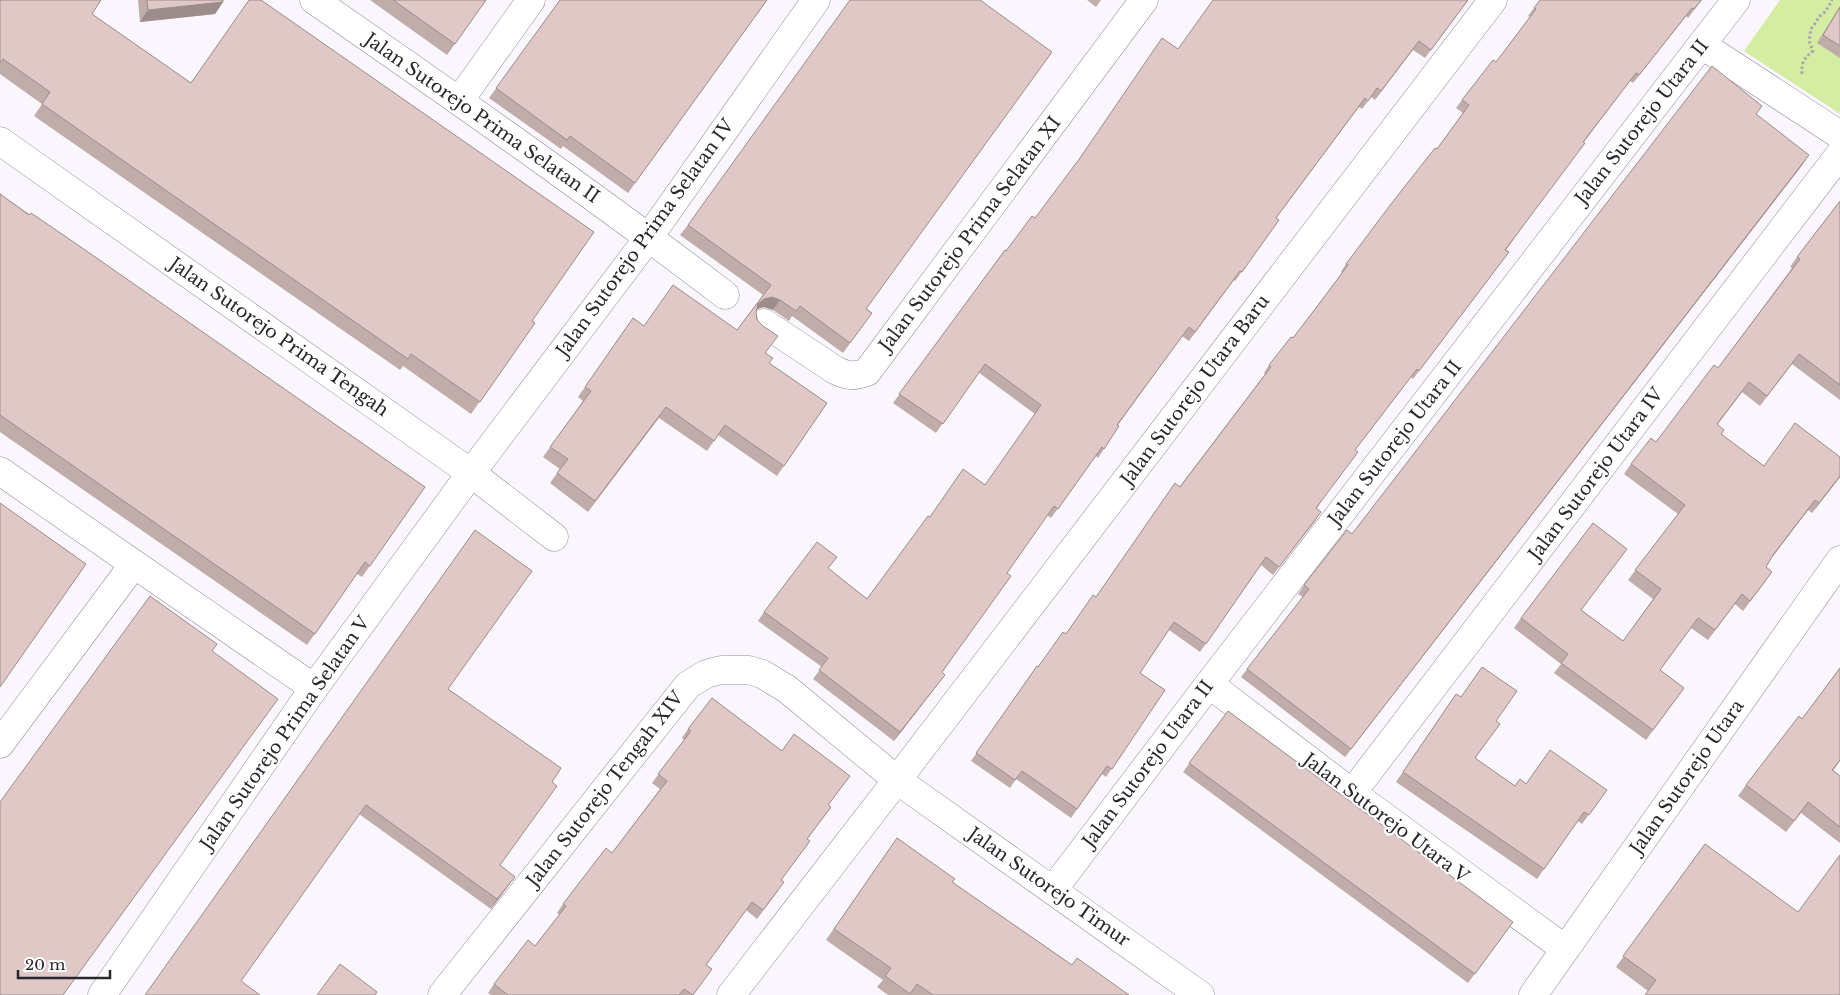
<svg xmlns="http://www.w3.org/2000/svg" width="1840" height="995" font-family="'Libre Baskerville',serif">
<style>
.green{fill:#d4eda3}
.lines{fill:none;stroke-linecap:round;stroke-linejoin:round}
.minor-casing{stroke:#948a9b;stroke-width:29}
.path{stroke:#aaa6ad;stroke-width:3;stroke-dasharray:2.5 2.5;stroke-linecap:butt}
.minor{stroke:#fff;stroke-width:28}
.wall{fill:#c0aca9}
.shaded-wall{fill:#9c8c8a}
.building{fill:#dfc8c5;stroke:#9c8c8a}
.labels{text-anchor:middle;stroke-width:4.5;stroke-linejoin:round;paint-order:stroke}
.street-label{font-size:18px;fill:#2b272e;stroke:#fff}
</style>
<rect width="100%" height="100%" fill="#faf6fd"/>
<polygon class="green" points="1780,0 1840,0 1840,114 1744,51"/>
<g class="lines">
<g class="minor-casing">
<g id="minor">
<path d="M 314,0 C 453,96 591,193 725,295"/>
<polyline points="1702,45 1840,135"/>
<polyline points="459,101 531,0"/>
<polyline points="0,141 471,473 554,537"/>
<path d="M 764,323 L 835,370 C 847,376 854,377 867,372 L 1144,0"/>
<polyline points="0,471 134,564"/>
<polyline points="1209,684 1352,793 1565,949"/>
<polyline points="0,744 134,564 314,688"/>
<polyline points="1352,793 1840,154"/>
<polyline points="1055,887 1209,684 1736,0"/>
<polyline points="102,995 314,688 471,473 649,237 816,0"/>
<polyline points="442,995 688,685 706,674 721,670 749,670 762,674 787,689 897,780 1200,995"/>
<polyline points="731,995 897,780 1493,0"/>
<polyline points="1533,995 1840,560"/>
</g>
</g>
<path class="path" d="M 1802,74 C 1801,63 1804,58 1813,51 L 1809,41 L 1811,29 L 1820,16 L 1826,11 L 1832,0"/>
<use href="#minor" class="minor"/>
</g>
<g class="wall">
<polygon points="0,0 92,14 535,323 471,414 403,366 400,370 34,116 42,104 0,74"/>
<polygon points="138,0 223,0 223,2 215,14 140,22"/>
<polygon points="370,0 486,0 447,55"/>
<polygon points="560,0 767,0 628,193 563,146 561,149 489,98"/>
<polygon points="1087,0 1101,0 1096,7"/>
<polygon points="1468,0 1425,58 1413,50 1375,100 1371,97 1362,109 1359,107 1276,218 1279,220 1235,281 1234,280 1189,341 1182,336 1118,425 1119,426 1098,458 1096,456 1051,518 1047,515 1007,573 942,673 945,675 894,741 813,679 822,667 758,621 764,612 829,569 867,599 930,517 985,485 1035,414 978,372 936,433 893,403 1005,250 1006,251 1035,218 1178,49"/>
<polygon points="1540,0 1702,0 1688,18 1686,16 1633,83 1630,81 1584,142 1506,250 1509,252 1503,260 1413,379 1411,377 1355,450 1317,508 1316,520 1273,575 1261,565 1200,652 1169,630 1140,673 1165,690 1106,777 1102,774 1071,818 1016,779 1010,788 971,761 1037,666 1038,667 1096,597 1265,374 1264,373 1269,365 1293,338 1342,273 1341,272 1346,264 1437,149 1463,113 1456,108 1462,100 1496,62 1530,17 1528,16"/>
<polygon points="1840,6 1840,58 1817,43"/>
<polygon points="1756,115 1803,164 1345,757 1241,677 1303,597 1298,594 1304,585 1352,534"/>
<polygon points="0,194 425,487 362,577 357,574 307,645 0,432"/>
<polygon points="1840,201 1840,400 1792,364 1760,406 1742,392 1718,424 1721,434 1764,466 1840,457 1840,477 1812,513 1808,510 1770,560 1766,567 1765,582 1743,611 1735,604 1708,640 1691,628 1660,670 1684,688 1646,740 1554,673 1561,664 1514,628 1521,618 1627,549 1581,610 1623,641 1653,599 1628,580 1678,514 1624,474 1631,464 1656,442 1718,368 1792,268 1790,267 1797,257"/>
<polygon points="688,225 867,309 872,313 843,353 792,316 789,321 773,310 764,307 757,309 756,312 766,353 769,363 827,403 777,476 718,435 707,451 659,418 588,512 550,483 560,469 543,457 583,401 578,397 633,318 644,326 737,330 763,295 680,235"/>
<polygon points="1840,668 1840,761 1833,771 1840,776 1840,843 1801,813 1786,832 1738,796 1746,785 1802,719"/>
<polygon points="448,689 552,782 500,865 515,877 491,909 359,814 145,995"/>
<polygon points="1456,694 1496,721 1475,758 1515,786 1526,784 1607,790 1582,824 1578,821 1537,879 1396,782"/>
<polygon points="1228,711 1513,922 1468,983 1183,772"/>
<polygon points="688,729 782,751 850,776 828,805 831,807 807,839 781,880 778,891 757,919 746,910 706,965 693,995 491,995 488,993 494,984 535,946 560,915 557,913 563,904 612,853 660,789 652,783 684,740 682,738"/>
<polygon points="897,838 952,882 1072,965 1129,995 888,995 877,987 883,980 826,940"/>
<polygon points="1705,844 1840,995 1648,991 1616,967"/>
</g>
<g class="shaded-wall">
<polygon points="223,2 215,14 140,22 148,10"/>
<polygon points="1692,8 1686,16 1633,83 1639,75"/>
<polygon points="1809,155 1803,164 1345,757 1351,749"/>
<polygon points="772,297 780,300 773,310 764,307 757,309 758,304 764,299"/>
<polygon points="1840,476 1840,477 1812,513 1819,503"/>
<polygon points="1815,500 1808,510 1766,565 1773,555"/>
<polygon points="945,675 938,684 894,741 900,732"/>
<polygon points="515,877 508,886 491,909 497,899"/>
</g>
<g class="building">
<polygon points="0,0 101,0 92,14 191,83 249,0 261,0 594,232 532,321 535,323 480,402 411,354 408,359 42,104 50,92 3,59 0,63"/>
<polygon points="147,0 223,0 223,2 148,10"/>
<polygon points="393,0 486,0 455,44"/>
<polygon points="560,0 767,0 635,183 570,136 567,140 496,88"/>
<polygon points="850,0 980,0 1052,52 866,309 872,313 850,343 800,306 796,311 780,300 772,297 764,299 758,304 756,312 757,320 763,326 778,336 765,353 773,358 769,363 827,403 784,466 725,425 714,441 666,407 595,501 557,473 568,459 550,447 591,391 585,387 633,318 644,326 673,285 737,330 771,285 688,225"/>
<polygon points="1213,0 1468,0 1431,50 1419,41 1381,91 1377,88 1368,101 1365,98 1276,218 1279,220 1242,272 1240,271 1195,332 1189,327 1117,425 1119,426 1104,449 1102,447 1058,509 1054,506 1007,573 1011,576 942,672 945,675 900,732 819,670 828,658 764,612 817,542 837,557 828,568 867,599 928,516 930,517 963,469 985,485 1041,405 985,364 943,424 899,394 1005,250 1006,251 1032,216 1035,218 1080,158 1162,38 1178,49"/>
<polygon points="1540,0 1701,0 1694,9 1692,8 1639,75 1636,73 1583,142 1585,143 1505,250 1509,252 1419,371 1417,369 1355,450 1358,452 1316,508 1321,512 1279,567 1266,557 1206,644 1174,622 1140,673 1165,690 1112,769 1107,766 1077,809 1022,771 1015,780 976,753 1037,666 1038,667 1063,632 1066,634 1093,595 1096,597 1175,483 1180,487 1271,367 1269,365 1291,337 1293,338 1325,296 1348,265 1346,264 1391,204 1435,148 1437,149 1469,105 1462,100 1493,60 1496,62 1536,9 1534,8"/>
<polygon points="1840,7 1840,46 1823,35"/>
<polygon points="1712,66 1762,106 1756,114 1809,155 1351,749 1247,669 1309,589 1304,585 1347,530 1352,534"/>
<polygon points="0,194 29,215 31,213 78,245 425,487 370,566 365,562 315,634 0,415"/>
<polygon points="1840,201 1840,385 1799,354 1767,396 1749,382 1717,424 1724,430 1721,434 1764,466 1795,423 1840,457 1840,476 1819,503 1815,500 1773,555 1766,567 1772,572 1750,601 1742,594 1715,630 1698,618 1660,670 1684,688 1653,730 1561,663 1568,654 1521,618 1593,523 1627,549 1581,610 1623,641 1661,589 1635,570 1685,505 1631,464 1651,438 1656,442 1714,365 1718,368 1800,259 1797,257"/>
<polygon points="0,503 86,564 0,687"/>
<polygon points="475,530 532,571 448,689 561,768 552,782 557,786 500,865 515,877 497,899 366,805 241,981 260,995 145,995"/>
<polygon points="150,596 217,644 212,651 278,699 63,995 0,995 0,802"/>
<polygon points="1482,667 1517,691 1496,721 1500,724 1475,758 1515,786 1520,779 1526,784 1550,750 1607,790 1589,815 1584,812 1544,869 1403,772 1456,694 1461,697"/>
<polygon points="1840,668 1840,760 1832,770 1840,776 1840,827 1808,802 1794,821 1746,785 1799,716 1802,719"/>
<polygon points="712,698 782,751 794,734 850,776 828,805 831,807 807,839 810,841 781,880 784,882 763,910 752,902 706,965 712,969 693,995 684,989 679,995 508,995 494,984 528,940 535,946 566,906 563,904 606,848 612,853 667,781 658,774 691,731 688,729"/>
<polygon points="1228,711 1513,922 1475,974 1189,763"/>
<polygon points="897,838 955,879 952,882 1072,965 1077,958 1129,995 933,995 917,984 910,994 885,976 891,968 834,929"/>
<polygon points="1705,844 1798,912 1840,855 1840,995 1645,995 1656,980 1623,956"/>
<polygon points="340,964 377,992 375,995 317,995"/>
</g>
<g class="labels">
<g class="street-label">
<text transform="translate(482 118) rotate(35)" y="6">Jalan Sutorejo Prima Selatan II</text>
<text transform="translate(1642 122) rotate(-52)" y="6">Jalan Sutorejo Utara II</text>
<text transform="translate(970 234) rotate(-53)" y="6">Jalan Sutorejo Prima Selatan XI</text>
<text transform="translate(645 238) rotate(-54)" y="6">Jalan Sutorejo Prima Selatan IV</text>
<text transform="translate(279 337) rotate(35)" y="6">Jalan Sutorejo Prima Tengah</text>
<text transform="translate(1195 390) rotate(-53)" y="6">Jalan Sutorejo Utara Baru</text>
<text transform="translate(1395 443) rotate(-52)" y="6">Jalan Sutorejo Utara II</text>
<text transform="translate(1596 474) rotate(-53)" y="6">Jalan Sutorejo Utara IV</text>
<text transform="translate(285 733) rotate(-55)" y="6">Jalan Sutorejo Prima Selatan V</text>
<text transform="translate(1148 764) rotate(-53)" y="6">Jalan Sutorejo Utara II</text>
<text transform="translate(1687 777) rotate(-55)" y="6">Jalan Sutorejo Utara</text>
<text transform="translate(605 789) rotate(-52)" y="6">Jalan Sutorejo Tengah XIV</text>
<text transform="translate(1386 818) rotate(37)" y="6">Jalan Sutorejo Utara V</text>
<text transform="translate(1049 887) rotate(35)" y="6">Jalan Sutorejo Timur</text>
</g>
</g>
<path d="M18 970v8h92v-8" fill="none" stroke="#2b272e" stroke-width="2.5"/>
<text x="25" y="970" font-size="15" fill="#2b272e" stroke="#ffffff" stroke-width="4" paint-order="stroke">20 m</text>
</svg>
